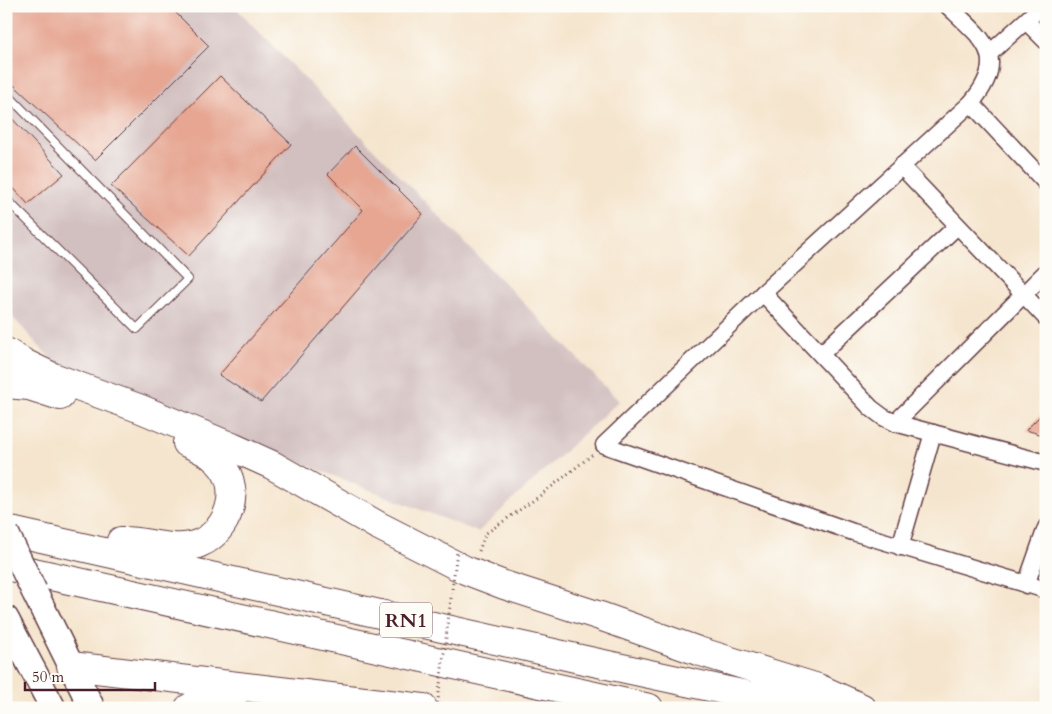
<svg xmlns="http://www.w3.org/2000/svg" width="1052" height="714" font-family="Cardo,serif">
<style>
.industrial{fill:#d2bfc0}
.building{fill:#e6a692}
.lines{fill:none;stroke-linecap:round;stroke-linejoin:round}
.lane-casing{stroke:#643d43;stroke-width:10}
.street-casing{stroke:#643d43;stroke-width:19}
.primary-casing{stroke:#643d43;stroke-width:28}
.highway-casing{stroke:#643d43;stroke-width:30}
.path{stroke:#643d43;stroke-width:3;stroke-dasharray:1 4;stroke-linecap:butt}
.lane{stroke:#fff;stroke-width:8}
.street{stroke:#fff;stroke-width:16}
.primary{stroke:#fff;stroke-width:25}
.highway{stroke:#fff;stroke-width:28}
.primary-bridge-casing{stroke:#643d43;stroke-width:28;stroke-linecap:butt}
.path-bridge{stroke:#643d43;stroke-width:3;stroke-dasharray:1 4;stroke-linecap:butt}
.primary-bridge{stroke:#fff;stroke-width:25}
.labels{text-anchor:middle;stroke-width:4;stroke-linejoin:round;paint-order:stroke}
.shield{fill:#fdfcf7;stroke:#806168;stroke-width:1}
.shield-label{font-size:20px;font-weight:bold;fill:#4a1f2b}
</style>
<rect width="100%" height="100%" fill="#fdfcf7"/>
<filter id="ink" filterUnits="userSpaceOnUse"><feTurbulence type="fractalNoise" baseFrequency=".02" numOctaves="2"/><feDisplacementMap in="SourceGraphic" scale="10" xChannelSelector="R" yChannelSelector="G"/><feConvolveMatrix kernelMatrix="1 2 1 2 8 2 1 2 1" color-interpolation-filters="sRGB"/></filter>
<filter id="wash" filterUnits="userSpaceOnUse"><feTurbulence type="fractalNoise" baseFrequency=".0096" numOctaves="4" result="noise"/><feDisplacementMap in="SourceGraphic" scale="20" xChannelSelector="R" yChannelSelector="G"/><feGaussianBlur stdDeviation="1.12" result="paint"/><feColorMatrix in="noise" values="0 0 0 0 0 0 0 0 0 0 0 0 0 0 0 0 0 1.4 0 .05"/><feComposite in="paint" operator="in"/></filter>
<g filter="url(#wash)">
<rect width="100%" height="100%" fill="#f5e5ce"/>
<polygon class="industrial" points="6,6 234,6 619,401 478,532 61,370 6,310"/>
<g id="blocks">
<g class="building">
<polygon points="6,6 169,6 209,46 95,160 6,78"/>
<polygon points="220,76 291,144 189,256 111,186"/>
<polygon points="6,112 64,174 28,204 6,180"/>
<polygon points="355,146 423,214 261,402 219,375 363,210 328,174"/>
<polygon points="1046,410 1046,436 1026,430"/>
</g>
</g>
</g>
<g filter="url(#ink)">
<use href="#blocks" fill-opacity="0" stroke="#643d43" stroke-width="1"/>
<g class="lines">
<g class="lane-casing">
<polyline id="lane" points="6,93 188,279 137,329 6,199"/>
</g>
<g class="street-casing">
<g id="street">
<path d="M 948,6 C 983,39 1010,57 971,103 L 763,293 L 604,445 L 853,532 L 1046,590"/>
<polyline points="1026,21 1046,41"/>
<polyline points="989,54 1042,6"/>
<polyline points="971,103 1046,183"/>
<polyline points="901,166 1046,318"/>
<polyline points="763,293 871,408 883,417 895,423 1046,463"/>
<polyline points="821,354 957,226"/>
<polyline points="895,423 1046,272"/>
<polyline points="900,547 933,433"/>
<polyline points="1026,585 1046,528"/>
</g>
</g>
<g class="primary-casing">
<g id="primary">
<polyline points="34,591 92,708"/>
<polyline points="6,619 53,708"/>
</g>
</g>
<g class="highway-casing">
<g id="highway">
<polyline points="6,352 26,364 53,377 141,409 232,447 272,465 377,525 465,570 504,585 600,616 698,651 818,688 862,708"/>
<polyline points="6,384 29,386 60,396"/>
<polyline points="6,530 580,659 807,708"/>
<path d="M 121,541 C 146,540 176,554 200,543 C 228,531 242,491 222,466 C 214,455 200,448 187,443"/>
<polyline points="6,566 649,708"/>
<polyline points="71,666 423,708"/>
<polyline points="189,708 207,698 237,691"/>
</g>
</g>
<polyline class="path" points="479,551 485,534 537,498 592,455"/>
<use href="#lane" class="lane"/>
<use href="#street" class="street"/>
<use href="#primary" class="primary"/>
<use href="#highway" class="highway"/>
<g class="primary-bridge-casing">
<polyline id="primary-bridge" points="6,533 34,591"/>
</g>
<polyline class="path-bridge" points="437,708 457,551"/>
<use href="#primary-bridge" class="primary-bridge"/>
</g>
</g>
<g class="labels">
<rect class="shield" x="380" y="602.5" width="52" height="35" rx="4"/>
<g class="shield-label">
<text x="406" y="627">RN1</text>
</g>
</g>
<rect width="1052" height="714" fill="none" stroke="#fdfcf7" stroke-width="25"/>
<path d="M25 682v8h130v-8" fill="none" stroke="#4a1f2b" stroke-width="2.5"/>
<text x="32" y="682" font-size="15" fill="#4a1f2b" stroke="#fdfcf7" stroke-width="4" paint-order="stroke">50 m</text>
</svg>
